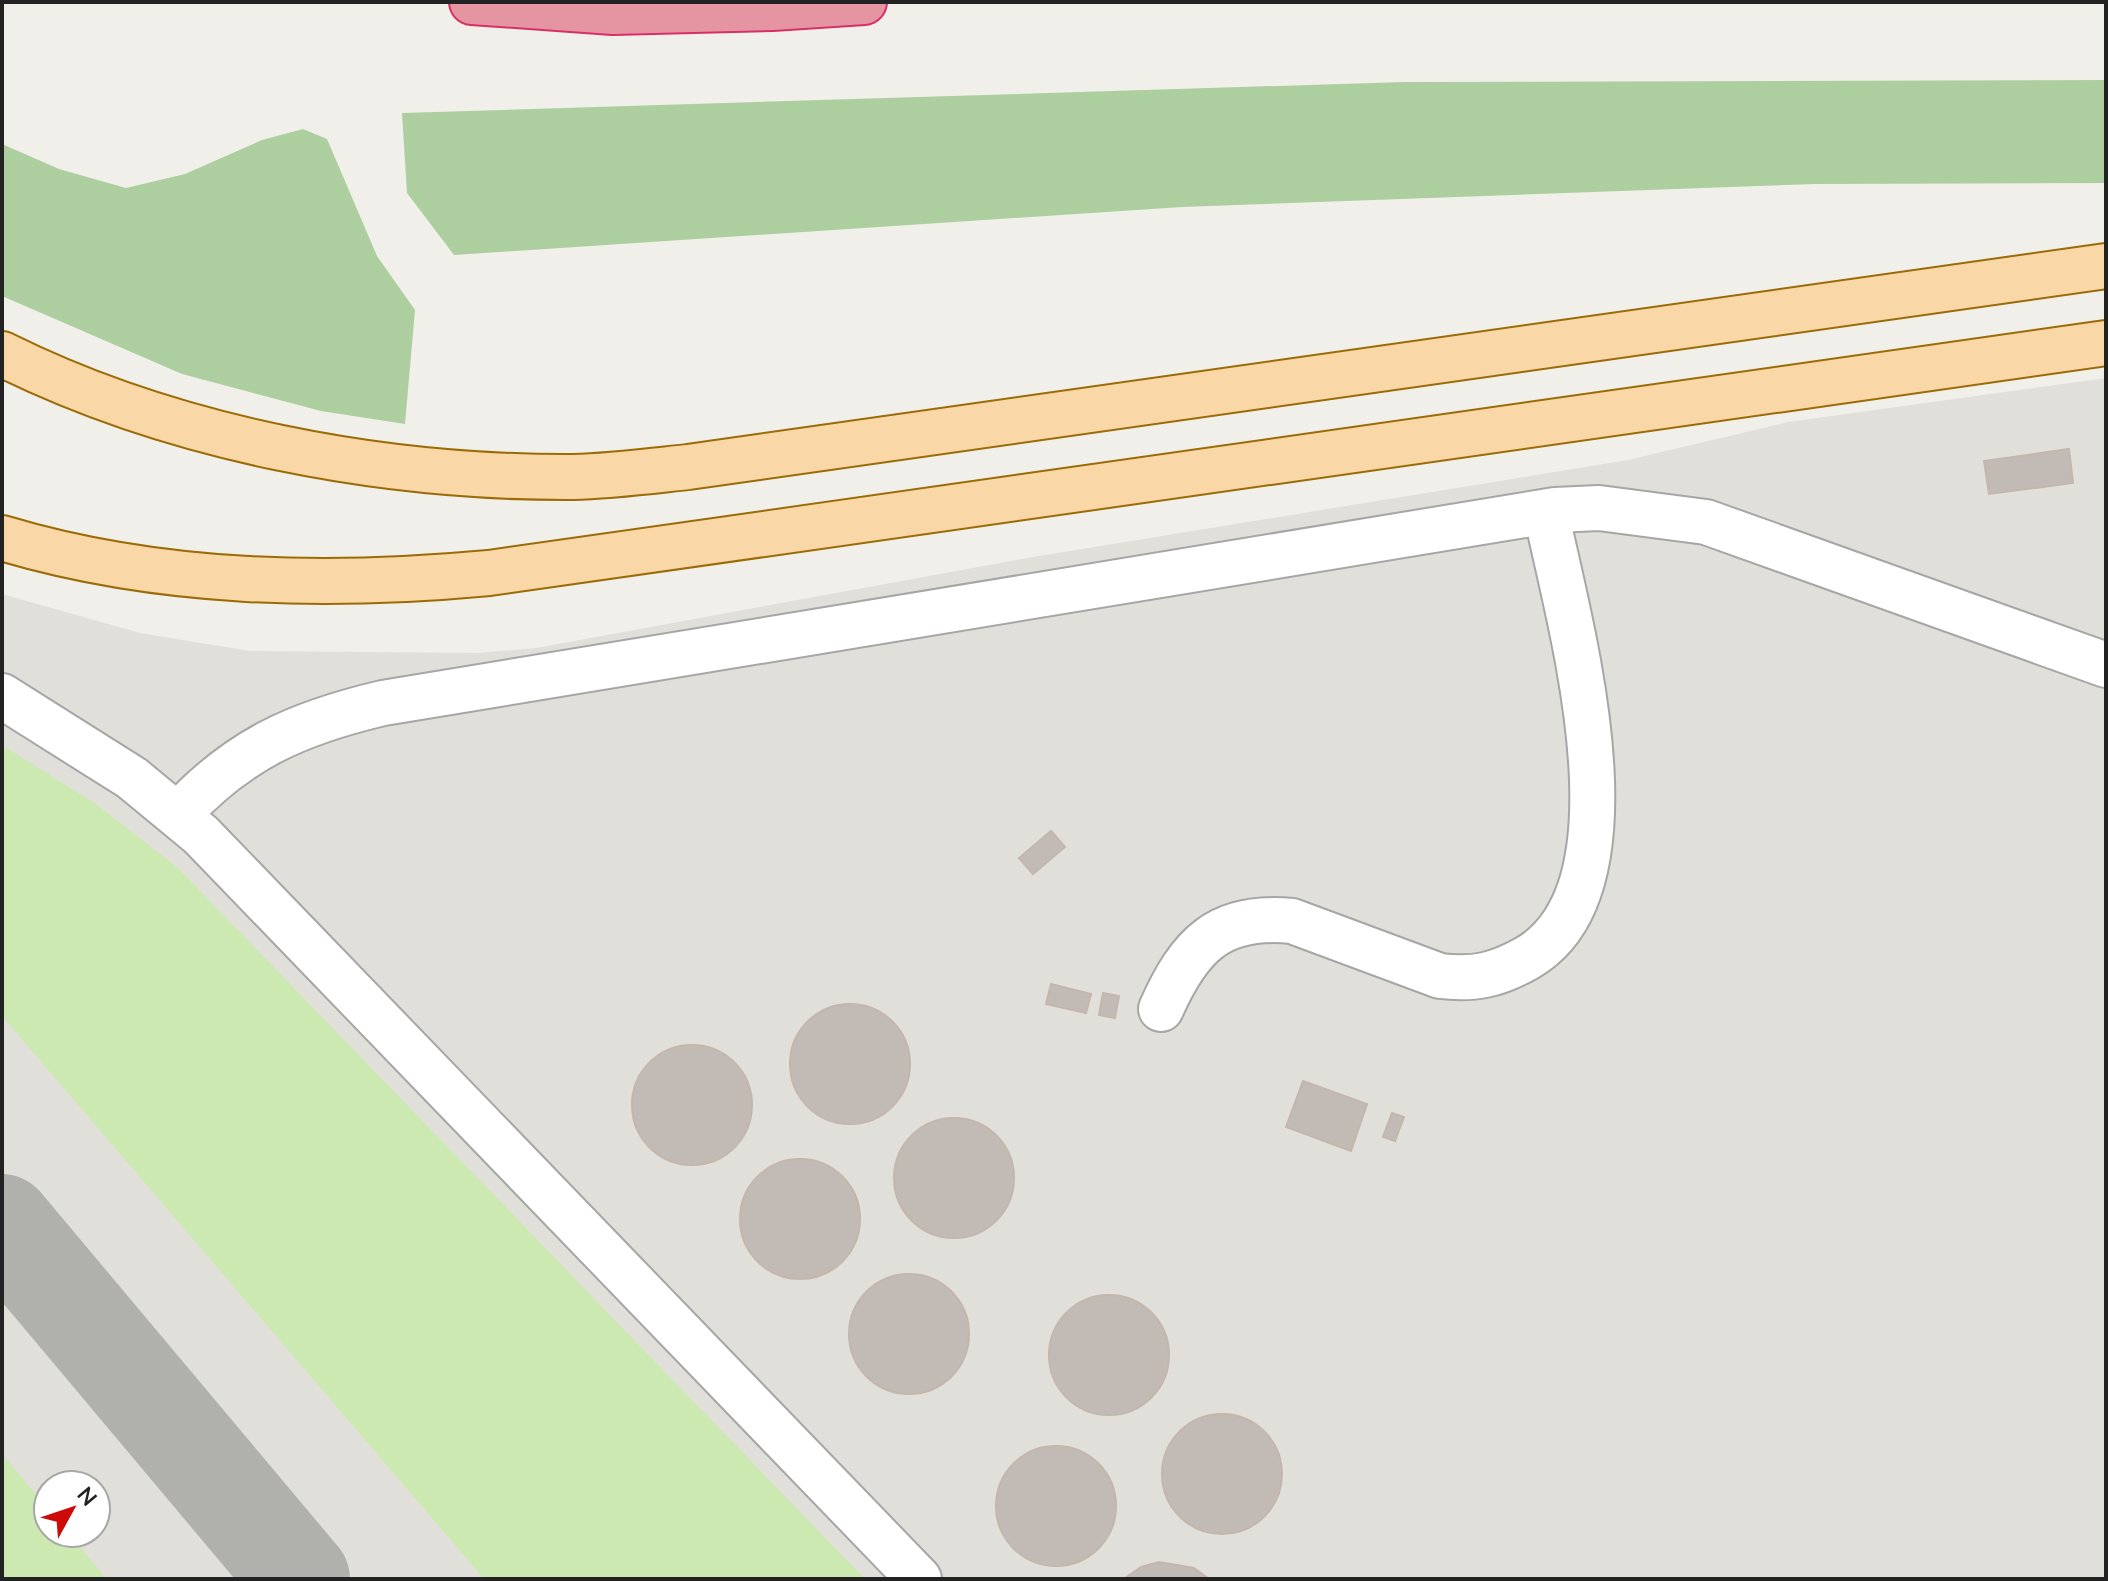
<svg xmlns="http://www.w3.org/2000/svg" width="2108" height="1581" font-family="'Nunito Sans',sans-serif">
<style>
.airport{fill:#e1dfda;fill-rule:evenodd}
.grass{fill:#cce9b2}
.forest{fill:#adcf9f}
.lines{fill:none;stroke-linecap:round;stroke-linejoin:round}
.taxiway{stroke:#b0b0ac;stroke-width:100}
.building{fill:#c2bbb5;stroke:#c3b6ac;stroke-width:2}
.minor-casing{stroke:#a6a6a6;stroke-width:48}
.major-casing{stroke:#9a6b06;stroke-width:48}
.highway-casing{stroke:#d63066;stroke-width:48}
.minor{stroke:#fff;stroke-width:44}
.major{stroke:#f9d7a7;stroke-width:44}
.highway{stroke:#e595a2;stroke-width:44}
</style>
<rect width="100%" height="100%" fill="#f1efe9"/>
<path class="airport" d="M 2106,378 L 2106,1579 L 2,1579 L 2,594 L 140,633 L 250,651 L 479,653 L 536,648 L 1027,558 L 1628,460 L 1788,422 ZM 48,1485 L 96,1485 L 96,1533 L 48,1533 Z"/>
<g class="grass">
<polygon points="2,745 96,804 178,868 865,1579 484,1579 2,1016"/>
<polygon points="2,1454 48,1509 48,1533 68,1533 107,1579 2,1579"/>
</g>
<g class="forest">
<polygon points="2106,80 2106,183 1815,184 1182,207 454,255 407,193 402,113 1404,82"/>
<polygon points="303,129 327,139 377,256 415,310 405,424 321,411 182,374 2,296 2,144 59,169 126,188 185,174 262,140"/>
</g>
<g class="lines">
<polyline class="taxiway" points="2,1224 300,1579"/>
</g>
<g class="building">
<polygon points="2069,449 2073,483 1989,494 1984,461"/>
<polygon points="1051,831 1065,847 1033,874 1019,858"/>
<polygon points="1051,984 1091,994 1086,1013 1046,1004"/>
<polygon points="1103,993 1119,996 1115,1018 1099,1015"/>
<circle cx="850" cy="1064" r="60"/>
<circle cx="692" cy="1105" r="60"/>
<polygon points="1303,1081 1367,1104 1351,1151 1286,1127"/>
<polygon points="1392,1113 1404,1117 1395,1141 1383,1137"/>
<circle cx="954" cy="1178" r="60"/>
<circle cx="800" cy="1219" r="60"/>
<circle cx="909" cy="1334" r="60"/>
<circle cx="1109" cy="1355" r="60"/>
<circle cx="1222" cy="1474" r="60"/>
<circle cx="1056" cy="1506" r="60"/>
<polygon points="1159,1562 1194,1568 1209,1579 1124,1579 1141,1567"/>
</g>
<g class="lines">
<g class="minor-casing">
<g id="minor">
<polyline points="2,696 132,778 201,835 919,1579"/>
<path d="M 178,815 C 238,749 298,723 383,703 L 1555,510 L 1599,508 L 1706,522 L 2106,665"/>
<path d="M 1161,1009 C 1189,946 1218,914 1292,921 L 1440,976 C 1475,980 1497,975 1527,958 C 1648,888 1568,620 1546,512"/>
</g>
</g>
<g class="major-casing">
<g id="major">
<path d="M 2,354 C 173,439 382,478 573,477 C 611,476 650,471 688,467 L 2106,266"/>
<path d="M 2,538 C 159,585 327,588 489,573 L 2106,343"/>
</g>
</g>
<g class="highway-casing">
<polyline id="highway" points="472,2 613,12 772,8 864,2"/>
</g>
<use href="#minor" class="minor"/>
<use href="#major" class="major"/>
<use href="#highway" class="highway"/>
</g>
<rect width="2108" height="1581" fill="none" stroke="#222222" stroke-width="8"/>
<g transform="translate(72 1509) rotate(50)"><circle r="38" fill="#ffffff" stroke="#a7a7a7" stroke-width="2"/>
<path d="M0-6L14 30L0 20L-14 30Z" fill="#cc0b08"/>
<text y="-12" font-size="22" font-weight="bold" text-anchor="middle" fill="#222222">N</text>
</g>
</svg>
